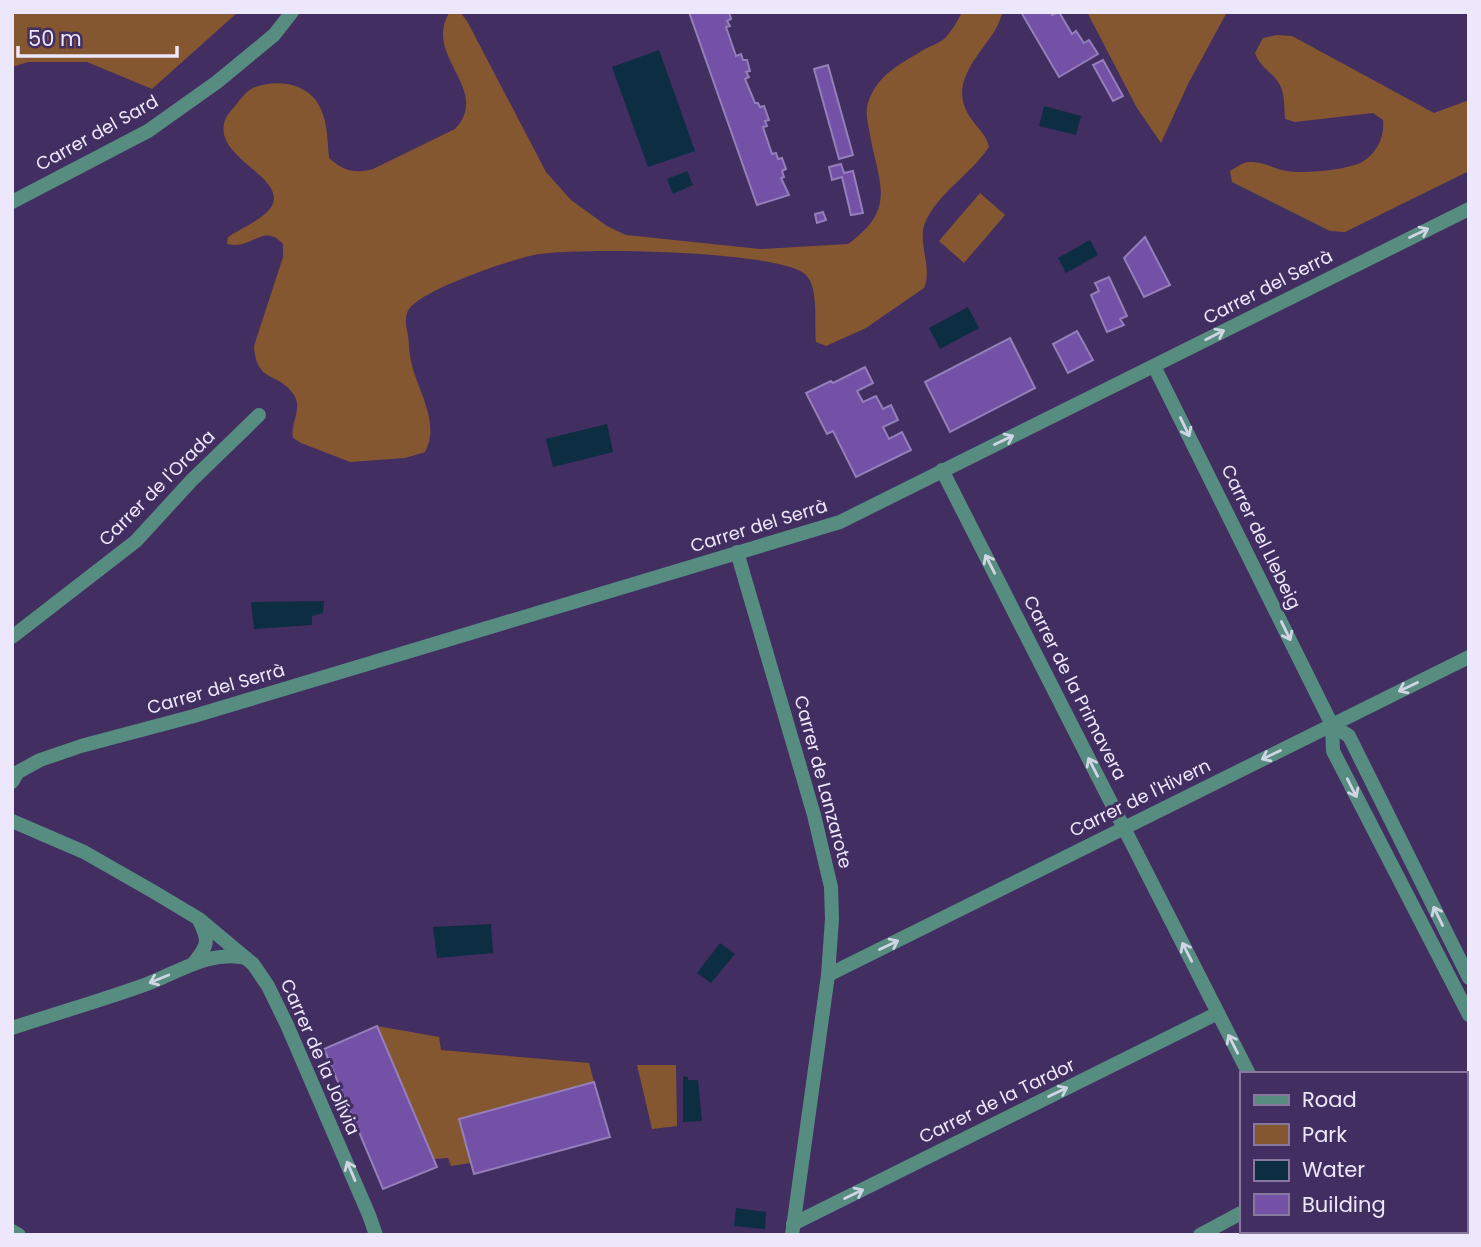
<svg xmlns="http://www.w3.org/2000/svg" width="1481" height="1247" font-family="Poppins,sans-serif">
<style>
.green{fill:#855730}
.water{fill:#0d2d42}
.building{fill:#7351a6;stroke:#947fba;stroke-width:2}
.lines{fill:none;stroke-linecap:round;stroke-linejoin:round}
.minor{stroke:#578c81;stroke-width:14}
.tertiary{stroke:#578c81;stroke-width:14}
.oneway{stroke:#cfd5e3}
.labels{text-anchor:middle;stroke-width:6;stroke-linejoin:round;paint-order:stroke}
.street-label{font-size:18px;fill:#ede7fb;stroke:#422e61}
</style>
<rect width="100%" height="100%" fill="#422e61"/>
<g class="green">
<polygon points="12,12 238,12 152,89 87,62 28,62 12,67"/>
<path d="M 460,12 L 467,21 L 546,172 L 571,200 L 607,226 L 626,235 L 760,249 L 848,244 C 897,209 879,184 870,135 C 868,124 865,113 868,103 C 877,74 901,64 925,49 C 931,46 939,43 944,39 C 952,31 957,22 962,12 L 1003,12 C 1000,19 998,26 994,32 C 979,55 952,81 966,110 C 972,124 986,132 989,147 C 972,173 936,195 925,223 C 917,243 933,267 924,288 L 866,328 L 826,346 L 816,342 C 814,324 819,288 806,275 C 781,250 573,247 534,255 C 509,260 422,290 409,309 C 404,316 406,327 408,335 C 409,343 409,353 411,361 C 417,390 441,423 425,452 L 405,458 L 350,462 L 301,443 L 293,438 C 290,423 303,409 294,395 C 280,372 256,384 254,346 L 283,257 L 283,244 C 263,222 251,251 227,244 L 228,237 C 239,230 262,219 269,210 C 294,180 216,160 224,124 C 225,117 230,112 235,106 C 240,100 246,91 253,88 C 274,79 304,82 317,102 C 328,119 327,138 329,158 C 344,171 354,174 373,169 L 455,129 C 492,89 423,57 449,13 Z"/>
<polygon points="1087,12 1227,12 1188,84 1161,143 1137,108"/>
<path d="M 1277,35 L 1292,36 L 1434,113 L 1469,100 L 1469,171 L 1345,232 L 1330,231 L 1232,182 L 1230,171 C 1237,167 1243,162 1250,162 C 1263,161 1274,169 1287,171 C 1304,174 1347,170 1362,162 C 1377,153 1385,136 1383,120 L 1373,113 L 1295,122 L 1285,119 C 1284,108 1285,95 1280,85 C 1273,72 1260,68 1255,53 L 1263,38 Z"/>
<polygon points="980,193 1005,215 964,263 939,241"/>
<polygon points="377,1026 439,1037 441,1050 589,1063 594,1082 459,1119 471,1163 451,1166 448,1158 434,1159"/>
<polygon points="637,1065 676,1065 677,1126 652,1129"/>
</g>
<g class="water">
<polygon points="659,50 695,151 648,167 612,67"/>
<polygon points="1044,106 1081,116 1076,135 1039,126"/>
<polygon points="687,171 693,185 673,194 667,179"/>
<polygon points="1090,240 1098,255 1066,273 1058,258"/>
<polygon points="968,307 979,328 940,349 929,328"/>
<polygon points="607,424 613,452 553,467 546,439"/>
<polygon points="324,601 323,613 312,616 312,625 254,629 251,602"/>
<polygon points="491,924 493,953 437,958 433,927"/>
<polygon points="720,943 735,954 711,983 697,973"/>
<polygon points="683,1076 688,1077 688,1080 698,1080 702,1121 683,1122"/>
<polygon points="736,1208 766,1212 765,1229 734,1226"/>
</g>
<g class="building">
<polygon points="689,12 729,12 731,19 727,21 730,26 726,27 736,56 741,54 743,60 747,60 750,71 746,72 749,77 745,79 755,103 758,103 760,107 764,106 769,120 765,121 767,126 763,127 772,154 776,153 778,159 782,158 786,169 782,171 784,177 781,178 789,195 757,205"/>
<polygon points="1021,12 1050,12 1052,15 1059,12 1072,34 1076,31 1084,43 1089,40 1098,54 1059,77"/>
<polygon points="1103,60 1123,96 1113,101 1093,65"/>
<polygon points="828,65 853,155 839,159 814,69"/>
<polygon points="841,164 844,173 853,171 863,213 851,215 842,177 832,180 829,167"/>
<polygon points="823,212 826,220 817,223 815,214"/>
<polygon points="1145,237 1170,285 1144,297 1124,258"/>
<polygon points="1109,277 1127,316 1120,319 1124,325 1107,332 1091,295 1099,291 1095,283"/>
<polygon points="1077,331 1093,360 1068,373 1053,344"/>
<polygon points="1010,338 1035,388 950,432 925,382"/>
<polygon points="865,367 873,383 857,391 863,402 876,396 883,409 891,405 898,420 883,427 889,439 902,432 911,450 856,477 833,431 827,434 806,393 831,381 833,383"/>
<polygon points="377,1026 437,1167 383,1189 324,1049"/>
<polygon points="594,1082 610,1137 474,1174 459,1119"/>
</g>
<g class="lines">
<g class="minor">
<polyline points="12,202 148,131 217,82 274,35 292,12"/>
<polyline points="1154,366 1332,725 1333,751 1469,1015"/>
<polyline points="942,470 1249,1074"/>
<polyline points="737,552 814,815 831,887 832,919 828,975 792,1235"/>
<polyline points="12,637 136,541 191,481 259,415"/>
<polyline points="1332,725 1349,736 1469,978"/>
<polyline points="12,782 18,772 40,760 81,746 194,716 840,522 1469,209"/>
<polyline points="12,821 84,852 154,892 199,919 253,964 268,986 287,1025 369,1215 376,1235"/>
<path d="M 193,964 C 208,945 210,942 199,920"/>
<polyline points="828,975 1469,657"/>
<path d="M 12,1028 C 57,1013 103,1000 147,984 C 179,972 210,950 246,958"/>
<polyline points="1465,1100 1469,1098"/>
<polyline points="793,1224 1218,1013"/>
<polyline points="1329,1231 1331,1235"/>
<polyline points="1200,1235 1241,1213"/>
</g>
<polyline class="tertiary" points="12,1231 19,1235"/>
</g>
<defs><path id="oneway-shaft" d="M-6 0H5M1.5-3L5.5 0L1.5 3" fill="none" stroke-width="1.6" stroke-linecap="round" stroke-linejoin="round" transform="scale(1.75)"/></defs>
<g class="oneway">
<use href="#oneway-shaft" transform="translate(1419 233) rotate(-26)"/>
<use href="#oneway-shaft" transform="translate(1215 335) rotate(-27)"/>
<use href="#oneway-shaft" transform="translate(1185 427) rotate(64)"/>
<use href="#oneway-shaft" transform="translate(1004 440) rotate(-26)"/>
<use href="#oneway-shaft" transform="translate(990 564) rotate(-117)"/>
<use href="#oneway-shaft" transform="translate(1286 631) rotate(64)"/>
<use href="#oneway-shaft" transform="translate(1408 687) rotate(154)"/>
<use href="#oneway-shaft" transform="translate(1271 755) rotate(154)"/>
<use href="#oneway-shaft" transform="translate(1093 767) rotate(-117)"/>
<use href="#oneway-shaft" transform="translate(1352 788) rotate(63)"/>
<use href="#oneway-shaft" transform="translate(1438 916) rotate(-116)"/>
<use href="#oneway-shaft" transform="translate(889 945) rotate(-26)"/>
<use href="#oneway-shaft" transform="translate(1187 952) rotate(-117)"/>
<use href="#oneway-shaft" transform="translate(159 979) rotate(158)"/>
<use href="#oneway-shaft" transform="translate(1233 1044) rotate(-117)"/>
<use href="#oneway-shaft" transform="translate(1058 1092) rotate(-26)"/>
<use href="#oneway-shaft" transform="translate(351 1171) rotate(-113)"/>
<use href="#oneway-shaft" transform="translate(854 1194) rotate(-26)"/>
</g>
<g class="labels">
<g class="street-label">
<text transform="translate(97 133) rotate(-29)" y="6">Carrer del Sard</text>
<text transform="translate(1268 287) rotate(-27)" y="6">Carrer del Serrà</text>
<text transform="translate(157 488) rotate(-45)" y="6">Carrer de l'Orada</text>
<text transform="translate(759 526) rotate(-17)" y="6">Carrer del Serrà</text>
<text transform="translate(1261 537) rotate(64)" y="6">Carrer del Llebeig</text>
<text transform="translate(1075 688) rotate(63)" y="6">Carrer de la Primavera</text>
<text transform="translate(216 689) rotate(-16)" y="6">Carrer del Serrà</text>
<text transform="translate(823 782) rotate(75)" y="6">Carrer de Lanzarote</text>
<text transform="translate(1140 798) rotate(-26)" y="6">Carrer de l'Hivern</text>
<text transform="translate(320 1057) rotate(66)" y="6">Carrer de la Jolívia</text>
<text transform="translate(997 1101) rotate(-26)" y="6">Carrer de la Tardor</text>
</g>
</g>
<rect width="1481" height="1247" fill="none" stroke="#ede7fb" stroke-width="28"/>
<rect x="1240" y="1072" width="228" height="161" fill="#422e61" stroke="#86789f" stroke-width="2"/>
<rect x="1254" y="1095" width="35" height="10" fill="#578c81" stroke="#86789f" stroke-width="2"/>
<text x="1302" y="1107" font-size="21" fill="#ede7fb">Road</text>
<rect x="1254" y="1124" width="35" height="21" fill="#855730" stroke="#86789f" stroke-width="2"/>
<text x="1302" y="1142" font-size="21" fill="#ede7fb">Park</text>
<rect x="1254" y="1160" width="35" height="21" fill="#0d2d42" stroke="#86789f" stroke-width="2"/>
<text x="1302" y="1177" font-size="21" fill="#ede7fb">Water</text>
<rect x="1254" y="1194" width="35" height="21" fill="#7351a6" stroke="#86789f" stroke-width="2"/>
<text x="1302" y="1212" font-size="21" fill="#ede7fb">Building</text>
<path d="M18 46v10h159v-10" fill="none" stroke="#ede7fb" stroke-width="3.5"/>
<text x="28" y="46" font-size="21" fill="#ede7fb" stroke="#422e61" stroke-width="5" paint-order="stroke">50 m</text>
</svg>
